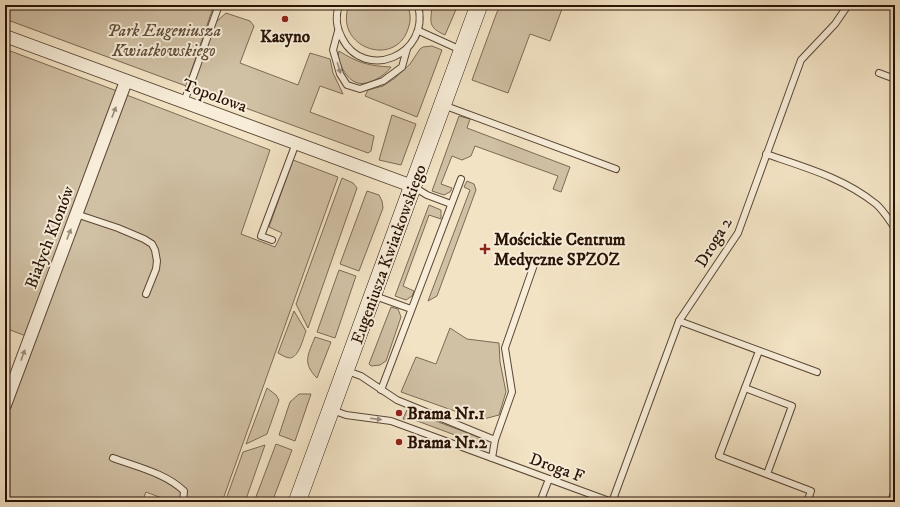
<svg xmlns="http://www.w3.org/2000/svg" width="900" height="507" font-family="'IM FELL DW Pica',serif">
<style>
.green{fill:#d0c0a4;stroke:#7c6a55}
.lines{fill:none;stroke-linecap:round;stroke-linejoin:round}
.lane-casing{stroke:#5b4736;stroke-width:8}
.street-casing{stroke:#5b4736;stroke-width:14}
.secondary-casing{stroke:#291306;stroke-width:18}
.lane{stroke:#f7edd9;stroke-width:6}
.street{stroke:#f7edd9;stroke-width:12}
.secondary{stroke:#f7edd9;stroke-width:17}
.oneway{fill:#9a8b7a}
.poi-dot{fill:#8f2418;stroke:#f7edd9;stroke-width:1.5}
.labels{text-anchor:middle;stroke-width:4;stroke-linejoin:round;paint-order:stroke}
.park-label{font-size:17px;font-style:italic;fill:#63503d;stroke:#f7edd9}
.poi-label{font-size:17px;font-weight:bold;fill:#291306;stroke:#f7edd9;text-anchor:start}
.street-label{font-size:17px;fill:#291306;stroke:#f7edd9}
</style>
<rect width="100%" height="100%" fill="#f2e3c4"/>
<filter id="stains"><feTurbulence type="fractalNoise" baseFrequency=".005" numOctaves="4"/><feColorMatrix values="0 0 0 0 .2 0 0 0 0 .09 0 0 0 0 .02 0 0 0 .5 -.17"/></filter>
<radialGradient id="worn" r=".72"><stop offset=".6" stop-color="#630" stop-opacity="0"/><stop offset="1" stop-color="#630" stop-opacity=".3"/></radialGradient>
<g class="green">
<polygon points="5,5 214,5 186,86 5,19"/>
<path d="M 349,5 L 407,5 C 411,13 411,21 408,29 C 395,69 333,47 349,5 Z"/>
<path d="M 432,5 L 458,5 L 445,35 C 427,27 431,22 432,5 Z"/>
<polygon points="502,5 555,5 555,6 562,9 550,41 530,34 508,93 472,80 497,12"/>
<polygon points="226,13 250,21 254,26 240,63 298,85 310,53 330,59 333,73 343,94 320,86 310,112 374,136 371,151 368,153 194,89 194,81 215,23"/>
<polygon points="432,46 442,50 417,117 365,96 368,90 383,86 395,78 410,64 420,49 423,47"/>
<polygon points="5,49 117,91 26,336 5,328"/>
<path d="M 339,51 C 358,63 369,66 391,67 C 386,75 368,86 358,83 C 347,81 336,61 339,51 Z"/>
<polygon points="124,94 270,150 241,234 275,247 282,233 269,227 293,160 338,177 222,502 172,502 146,492 142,502 5,502 5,416"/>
<polygon points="392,115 416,124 401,165 379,160"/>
<polygon points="459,116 470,119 467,128 570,167 561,192 553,189 558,176 475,146 471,156 462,160 452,156 441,184 452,188 450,192 444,195 432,191"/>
<polygon points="342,178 353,183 357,188 308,328 296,304"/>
<polygon points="467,181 474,184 476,190 437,296 428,301 470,190 464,187"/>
<polygon points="367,191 379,195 382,201 383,208 359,271 340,264"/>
<polygon points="429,205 441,210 441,219 429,215 403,286 414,291 412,296 406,300 395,296"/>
<polygon points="339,270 356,276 335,338 317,332"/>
<polygon points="391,307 398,309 401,317 386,361 380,365 371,366 369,364"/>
<path d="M 294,311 L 306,331 C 303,339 299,357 290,358 C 286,358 282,355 278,353 Z"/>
<polygon points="450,328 467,339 499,343 500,362 506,392 499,415 480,420 401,392 416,357 436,364"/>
<path d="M 315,337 L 331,342 L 317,378 C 302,363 308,355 315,337 Z"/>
<polygon points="267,388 276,395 279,400 267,434 246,444"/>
<polygon points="299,394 311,394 295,441 279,435 290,402"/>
<polygon points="407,410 478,437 482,439 484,442 481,444 479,444 412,419 403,419"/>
<polygon points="276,444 292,450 272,502 254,502"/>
<polygon points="265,445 245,502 225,502 243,452"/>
</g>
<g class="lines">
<g class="lane-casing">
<g id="lane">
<path d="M 339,5 C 335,17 336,27 342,38 C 364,82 431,56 418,5"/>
<polyline points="338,31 333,50 340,74 347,85 360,89 383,81 402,67 407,49"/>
<polyline points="419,31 461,50"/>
<polyline points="879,73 895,79"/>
<polyline points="184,102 219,5"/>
<polyline points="443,105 616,169"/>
<path d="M 766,154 C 804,167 844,178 876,204 C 883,210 889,220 895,228"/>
<polyline points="414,187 427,195 451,204"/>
<polyline points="76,214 118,228 144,239 152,244 155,250 157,261 156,269 146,294"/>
<polyline points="272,240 261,236 296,143"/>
<polyline points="375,296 411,309"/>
<polyline points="679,321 817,372"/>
<polyline points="759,351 719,456 811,491 807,502"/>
<polyline points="347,371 361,376 397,400 495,440 492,458"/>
<polyline points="745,388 792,406 767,474"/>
<polyline points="381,390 461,179"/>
<polyline points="332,410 346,415 391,421 612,502"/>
<polyline points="495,440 512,392 505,348 535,262"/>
<path d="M 113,458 C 137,467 165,473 184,491 L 183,502"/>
<polyline points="540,502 549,479"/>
<polyline points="612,502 679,321 738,233 801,60 835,24 848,5"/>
<polyline points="891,502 895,490"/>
</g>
</g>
<g class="street-casing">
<g id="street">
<polyline points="5,36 412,186"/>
<polyline points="5,405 126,81"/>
</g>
</g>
<g class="secondary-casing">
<polyline id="secondary" points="297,502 479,5"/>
</g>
<use href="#lane" class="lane"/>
<use href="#street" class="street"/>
<use href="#secondary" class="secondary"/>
</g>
<defs><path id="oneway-solid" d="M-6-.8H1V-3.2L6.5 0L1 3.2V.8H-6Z"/></defs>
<g class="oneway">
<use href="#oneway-solid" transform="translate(339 68) rotate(73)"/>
<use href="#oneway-solid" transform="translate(114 112) rotate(-69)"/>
<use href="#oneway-solid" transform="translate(69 234) rotate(-69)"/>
<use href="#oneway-solid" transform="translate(23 355) rotate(-70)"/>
<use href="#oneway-solid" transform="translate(376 419) rotate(7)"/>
</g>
<g class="poi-dot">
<circle cx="285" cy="19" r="4"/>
<path d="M483 243h4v4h4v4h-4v4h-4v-4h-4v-4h4z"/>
<circle cx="399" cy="413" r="4"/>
<circle cx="399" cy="442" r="4"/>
</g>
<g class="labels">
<g class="park-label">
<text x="164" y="36">Park Eugeniusza<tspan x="164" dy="20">Kwiatkowskiego</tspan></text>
</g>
<g class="poi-label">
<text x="285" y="42" text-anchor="middle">Kasyno</text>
<text x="494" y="245">Mościckie Centrum<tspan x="494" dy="20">Medyczne SPZOZ</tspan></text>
<text x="407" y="419">Brama Nr.1</text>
<text x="407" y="448">Brama Nr.2</text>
</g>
<g class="street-label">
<text transform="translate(215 95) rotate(20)" y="6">Topolowa</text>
<text transform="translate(49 237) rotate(-69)" y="6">Białych Klonów</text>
<text transform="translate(713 242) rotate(-59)" y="6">Droga 2</text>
<text transform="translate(388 254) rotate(-70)" y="6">Eugeniusza Kwiatkowskiego</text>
<text transform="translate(557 467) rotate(20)" y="6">Droga F</text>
</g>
</g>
<rect width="900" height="507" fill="none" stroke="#f2e3c4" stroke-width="20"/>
<rect x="6" y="6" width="888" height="495" fill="none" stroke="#291306" stroke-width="2"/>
<rect x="10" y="10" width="880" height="487" fill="none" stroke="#291306"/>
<rect width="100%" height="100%" filter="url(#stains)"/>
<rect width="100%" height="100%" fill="url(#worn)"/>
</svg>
